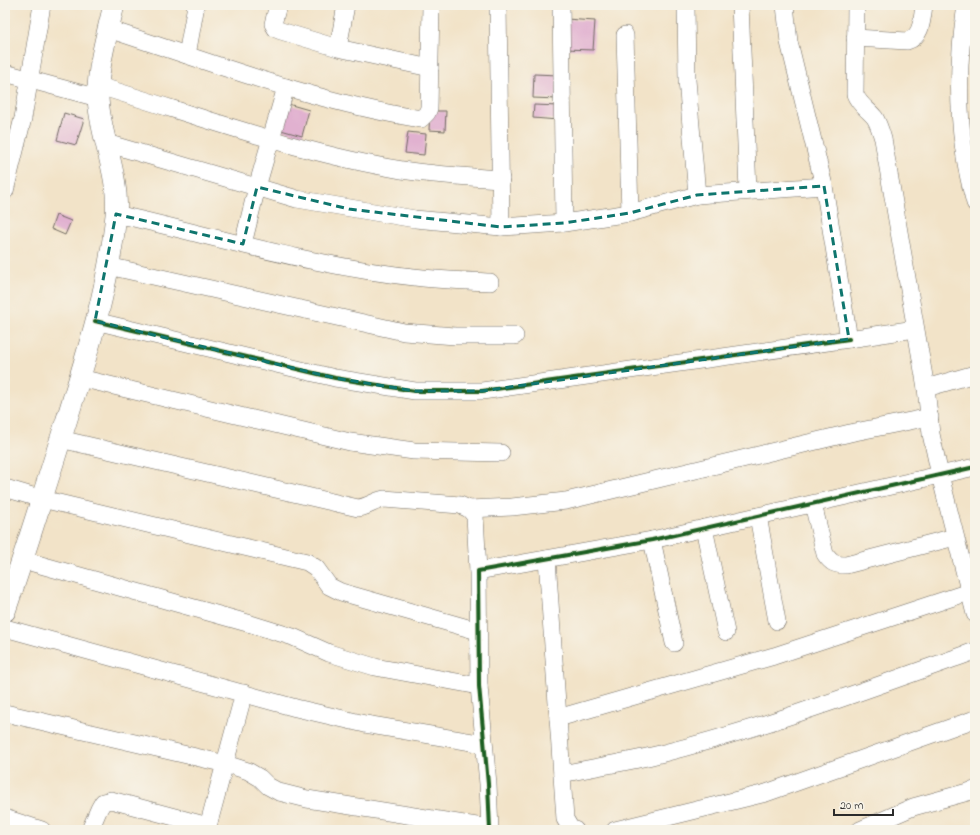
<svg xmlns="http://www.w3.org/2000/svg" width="980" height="835" font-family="'Indie Flower',sans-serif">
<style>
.building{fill:#e1b1d0}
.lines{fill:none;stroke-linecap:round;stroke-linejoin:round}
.minor-casing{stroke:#716b62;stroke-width:18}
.tertiary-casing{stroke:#716b62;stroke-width:22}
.minor{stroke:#fff;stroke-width:17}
.tertiary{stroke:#fff;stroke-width:21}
.cycleway-casing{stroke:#f7f3e8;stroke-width:6}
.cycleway{stroke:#1b5e20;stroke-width:4}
.marked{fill:none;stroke:#0f766e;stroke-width:3;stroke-dasharray:8 5;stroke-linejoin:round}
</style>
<rect width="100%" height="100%" fill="#f7f3e8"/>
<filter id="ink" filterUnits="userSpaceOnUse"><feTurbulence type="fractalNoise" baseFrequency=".025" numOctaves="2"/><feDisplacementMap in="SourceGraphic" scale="8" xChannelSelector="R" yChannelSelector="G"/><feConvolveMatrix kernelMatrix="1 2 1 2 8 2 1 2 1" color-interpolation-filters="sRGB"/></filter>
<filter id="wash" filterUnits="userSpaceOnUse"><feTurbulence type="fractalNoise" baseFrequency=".012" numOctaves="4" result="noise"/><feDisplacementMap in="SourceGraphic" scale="16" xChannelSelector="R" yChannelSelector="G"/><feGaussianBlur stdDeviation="0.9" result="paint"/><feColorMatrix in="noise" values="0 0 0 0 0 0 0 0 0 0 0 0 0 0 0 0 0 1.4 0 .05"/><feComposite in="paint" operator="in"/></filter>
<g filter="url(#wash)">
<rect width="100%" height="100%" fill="#f2e3c8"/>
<g id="blocks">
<g class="building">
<polygon points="566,19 595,21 593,50 565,49"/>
<polygon points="534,74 558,75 557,99 533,98"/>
<polygon points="288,104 309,110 302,136 281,130"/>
<polygon points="534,105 558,106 558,120 533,118"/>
<polygon points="430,111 446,111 445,131 429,130"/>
<polygon points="64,113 84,119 76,145 57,140"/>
<polygon points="408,132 426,134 424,155 405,153"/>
<polygon points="56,215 71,221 65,235 51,229"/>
</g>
</g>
</g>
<g filter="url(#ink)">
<use href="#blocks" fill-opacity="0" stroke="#716b62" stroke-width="1"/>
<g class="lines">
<g class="minor-casing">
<g id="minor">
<polyline points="278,5 273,24 276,29 281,31 338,48 430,68"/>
<polyline points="498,5 501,227"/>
<polyline points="561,5 564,223"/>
<polyline points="686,5 687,80 697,195"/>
<polyline points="740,5 748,190"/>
<polyline points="785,5 789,42 824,186 849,339 915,329"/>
<path d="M 856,5 L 855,94 C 859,105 868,109 875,118 C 879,125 881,132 883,139 L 926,388 L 931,434 L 940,475 L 975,614"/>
<path d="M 966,5 C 956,70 957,139 975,203"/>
<path d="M 108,29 C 210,62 314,102 421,119 L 427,113 L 429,108 L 431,5"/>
<polyline points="625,35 630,213"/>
<path d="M 855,38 L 907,41 C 922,37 922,19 924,5"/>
<polyline points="338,48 346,5"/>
<polyline points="187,55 196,5"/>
<polyline points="5,73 98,98"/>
<path d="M 99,86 C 199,116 299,153 402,170 C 435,175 468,177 501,179"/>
<polyline points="106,143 297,199 415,219 501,227 564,223 630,213 697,195 824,186"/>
<polyline points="5,191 23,118 42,5"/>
<path d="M 116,214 C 218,237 319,268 423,278 C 445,280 468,281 490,282"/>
<polyline points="243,244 257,187 286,87"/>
<polyline points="108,266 404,332 455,336 515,336"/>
<polyline points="95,321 335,378 415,391 482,391 849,339"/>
<polyline points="80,378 350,442 414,451 501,453"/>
<polyline points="926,388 975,374"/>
<path d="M 60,439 L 358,508 C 368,507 374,501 384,499 L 460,505 L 469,509 L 475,516 L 478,571"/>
<polyline points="5,488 42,499 307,562 316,568 329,586 341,592 478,631"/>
<path d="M 813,504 L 825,554 C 831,563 835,565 846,565 L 955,537"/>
<polyline points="469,509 512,507 566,501 850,433 930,417"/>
<polyline points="758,516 777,621"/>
<polyline points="704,528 726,632"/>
<polyline points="652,540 674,643"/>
<polyline points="547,559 565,819 571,829 575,830"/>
<polyline points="23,560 251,624 293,637 329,653 375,667 479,686"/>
<polyline points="5,628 296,708 365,724 484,744"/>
<polyline points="5,713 226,764 248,771 260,778 268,786 279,792 307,799 489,828"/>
<polyline points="558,718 774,656 969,592"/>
<path d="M 562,774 C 595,767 628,762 660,754 C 767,727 871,688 975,651"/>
<polyline points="5,818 42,830"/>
<polyline points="90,830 99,809 103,802 111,800 208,826"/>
<polyline points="207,830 244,693"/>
<polyline points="490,830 488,784 479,686 478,571 652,540 975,467"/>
<polyline points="615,830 766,793 975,719"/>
<polyline points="860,830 913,807 975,790"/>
</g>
</g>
<g class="tertiary-casing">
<path id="tertiary" d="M 5,611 C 27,548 46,485 66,422 C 87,355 109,286 116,215 C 120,176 100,137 98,98 C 97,68 107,34 114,5"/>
</g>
<use href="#minor" class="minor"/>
<use href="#tertiary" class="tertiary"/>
<g class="cycleway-casing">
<g id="cycleway">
<polyline points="95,321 335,378 415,391 482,391 849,339"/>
<polyline points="490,830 488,784 479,686 478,571 652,540 975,467"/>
</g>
</g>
<use href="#cycleway" class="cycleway"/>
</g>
</g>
<path class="marked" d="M 824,186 L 849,339 L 482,391 L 415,391 L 335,378 L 95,321 L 116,214 L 243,244 L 257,187 L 349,209 L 501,227 L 564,223 L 630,213 L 697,195 Z"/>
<rect width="980" height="835" fill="none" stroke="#f7f3e8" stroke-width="20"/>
<path d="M834 809v6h59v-6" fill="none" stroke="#2b2b2b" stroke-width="2"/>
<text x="840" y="809" font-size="12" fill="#2b2b2b" stroke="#f7f3e8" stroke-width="3" paint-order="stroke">20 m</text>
</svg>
